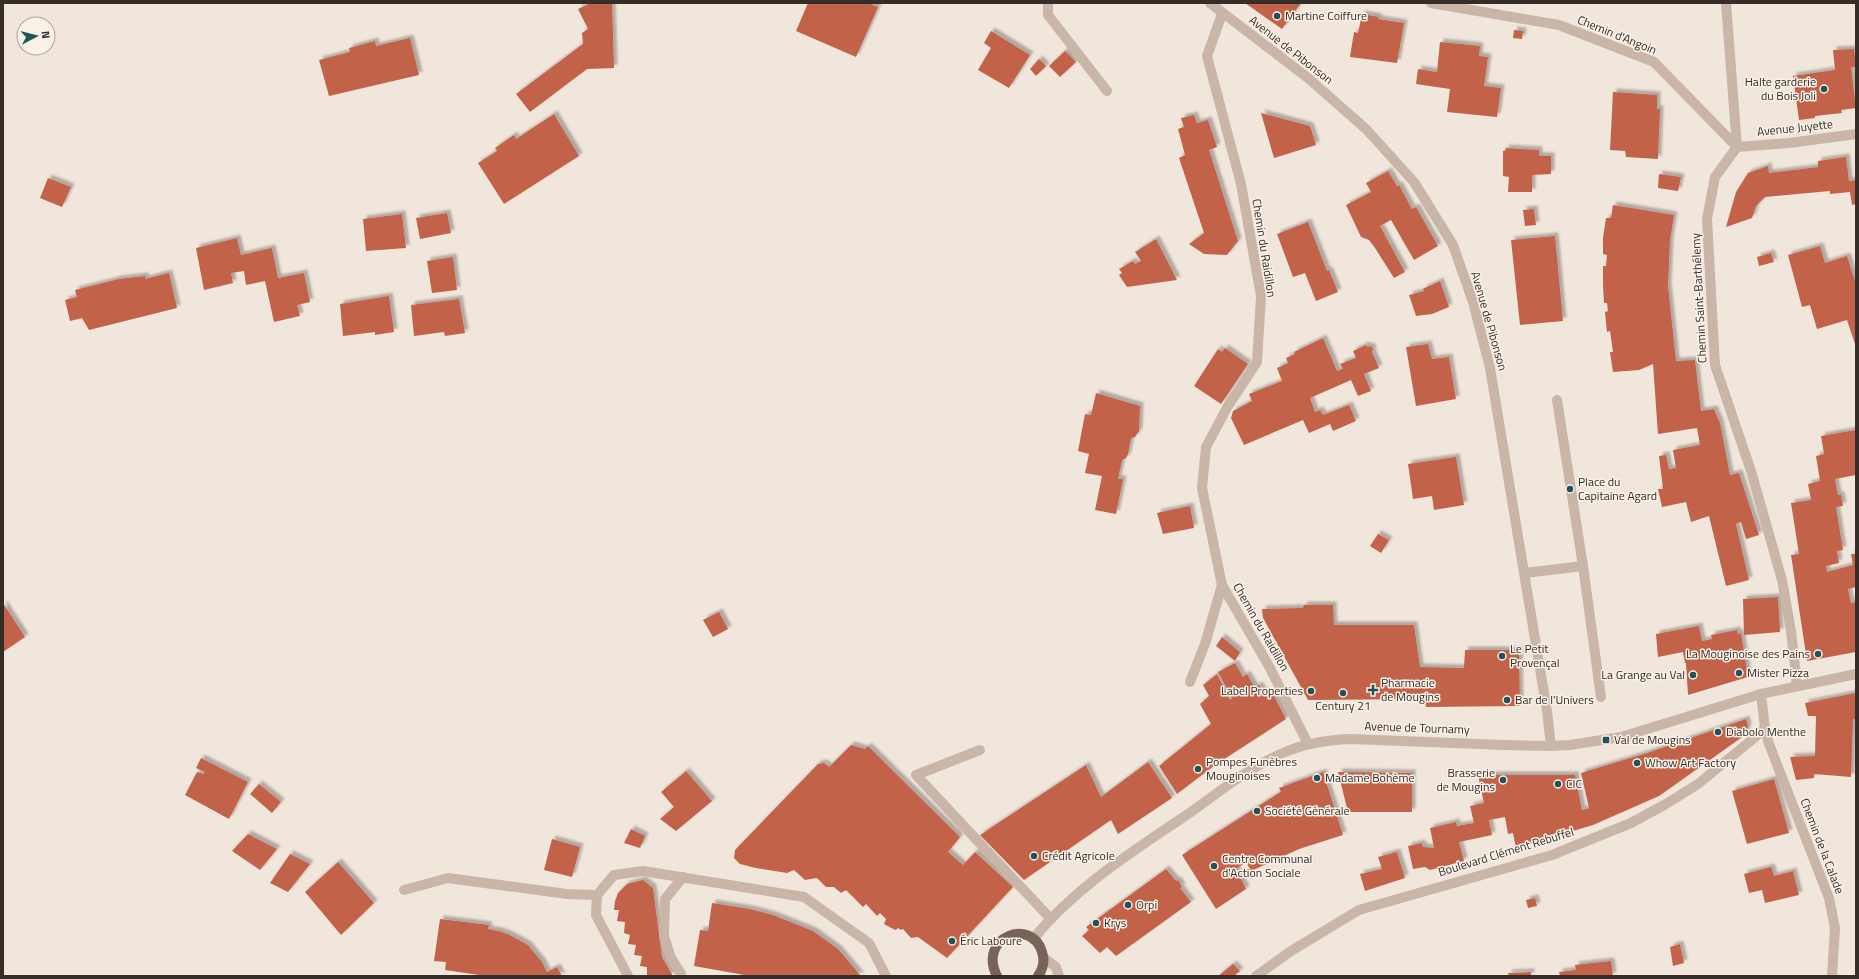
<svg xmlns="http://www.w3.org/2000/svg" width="1859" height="979" font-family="'Titillium Web',sans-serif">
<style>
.building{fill:#c26249;filter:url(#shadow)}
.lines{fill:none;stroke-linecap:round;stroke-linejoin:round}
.minor{stroke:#c9b6a8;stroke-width:10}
.major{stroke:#77635a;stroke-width:10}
.poi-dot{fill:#1f5456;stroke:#f9f1e8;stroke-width:1.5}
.labels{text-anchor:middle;stroke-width:3;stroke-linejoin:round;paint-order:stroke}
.poi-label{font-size:12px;fill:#362c28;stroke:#f9f1e8;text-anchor:start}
.street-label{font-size:12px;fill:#362c28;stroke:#f9f1e8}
</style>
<defs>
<filter id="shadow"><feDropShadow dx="3.5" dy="-3.5" stdDeviation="1" flood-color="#0004"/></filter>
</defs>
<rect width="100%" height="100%" fill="#f1e6dc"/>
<g class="building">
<polygon points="591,3 612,3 614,68 587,69 530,112 516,94 583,44 582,33 588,29 578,9"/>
<polygon points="808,3 868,3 878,7 856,57 796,31"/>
<polygon points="1245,3 1301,3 1282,29"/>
<polygon points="1362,14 1379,17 1378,19 1404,23 1397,63 1350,57 1354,32 1358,33"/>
<polygon points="1514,30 1523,31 1522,39 1513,38"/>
<polygon points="991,31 1030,55 1009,88 978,70 991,48 984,43"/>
<polygon points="410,38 419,75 329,96 319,60 350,52 349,48 375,41 376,46"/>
<polygon points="1440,42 1480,46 1479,56 1488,57 1484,86 1501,88 1497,117 1447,112 1450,89 1416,84 1418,69 1437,72"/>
<polygon points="1854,49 1856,67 1851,67 1856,108 1841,110 1842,113 1815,116 1815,118 1799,120 1793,76 1835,70 1833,50"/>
<polygon points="1065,51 1076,62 1060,77 1049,66"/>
<polygon points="1039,59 1046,66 1036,76 1030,69"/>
<polygon points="1613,92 1657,95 1657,109 1660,109 1658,159 1626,157 1625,151 1610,150"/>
<polygon points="1261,113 1310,126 1316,145 1274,158"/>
<polygon points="554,114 579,156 504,204 478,163 497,151 495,148 514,135 516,139"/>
<polygon points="1194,115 1197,123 1208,120 1217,147 1209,150 1238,241 1227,255 1204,254 1189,244 1204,233 1179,158 1185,155 1178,129 1184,127 1181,118"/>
<polygon points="1505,148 1539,150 1539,156 1551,156 1551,174 1532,175 1532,192 1508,192 1509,177 1503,176 1503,151 1506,150"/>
<polygon points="1846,157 1849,181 1856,180 1856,204 1852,205 1850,192 1830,194 1830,191 1765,197 1756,206 1752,218 1726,227 1736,192 1748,173 1768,166 1769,173 1818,167 1818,161"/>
<polygon points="1388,171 1397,186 1399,185 1412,209 1416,207 1438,246 1414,260 1391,220 1380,226 1405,272 1394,278 1375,248 1369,240 1361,237 1346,205 1371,192 1366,183"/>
<polygon points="1659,174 1681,177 1678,191 1658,188"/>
<polygon points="48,178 71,187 62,207 40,198"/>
<polygon points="1613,205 1674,215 1670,240 1668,286 1676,361 1695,360 1701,411 1714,409 1720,423 1730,475 1739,473 1759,535 1746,539 1741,522 1736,524 1749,580 1726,586 1709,516 1691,522 1686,502 1662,507 1658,489 1663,489 1659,456 1666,455 1669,469 1676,468 1673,450 1700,445 1697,428 1658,434 1653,364 1639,370 1613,372 1610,352 1613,352 1610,331 1607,332 1605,312 1608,311 1607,303 1604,303 1603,285 1603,266 1606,266 1607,255 1603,254 1603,238 1606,218 1611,218"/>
<polygon points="1534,209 1536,225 1525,226 1523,210"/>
<polygon points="447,213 451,233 420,239 416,218"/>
<polygon points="402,214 406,248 366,251 363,219"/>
<polygon points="1308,222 1327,271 1329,270 1338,292 1316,301 1305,273 1293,277 1277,234"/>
<polygon points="1555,236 1563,321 1520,325 1511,240"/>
<polygon points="237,238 241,255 272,248 278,278 304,273 310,302 297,305 300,316 274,322 265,281 246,285 244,271 231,273 233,283 204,290 196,248"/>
<polygon points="1156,239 1177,280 1127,287 1119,275 1122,273 1119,269 1133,261 1135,264 1141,261 1135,252"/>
<polygon points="1820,246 1825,263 1847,256 1856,284 1856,347 1847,320 1817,329 1810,305 1802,307 1788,255"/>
<polygon points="1771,253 1774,262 1759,266 1757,257"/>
<polygon points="453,257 457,290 432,293 427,261"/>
<polygon points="169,273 177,308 89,330 82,318 70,321 65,300 77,297 75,290 119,279 145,276 145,279"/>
<polygon points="1440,281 1449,307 1432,314 1416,316 1409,295 1424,291 1423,289"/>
<polygon points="389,296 394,332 375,335 375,332 343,336 340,304"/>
<polygon points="459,299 465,333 445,336 444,332 414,336 411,305"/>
<polygon points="1323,338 1337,371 1343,369 1340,364 1356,358 1353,351 1366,345 1367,347 1371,346 1373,349 1372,352 1379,368 1364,374 1371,391 1358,396 1351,380 1310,398 1315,412 1320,410 1323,415 1349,405 1356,421 1333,431 1330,424 1309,433 1303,420 1244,445 1231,418 1233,411 1252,401 1249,394 1282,381 1277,368 1288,363 1286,358 1295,354 1294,352"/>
<polygon points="1428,344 1432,359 1449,357 1456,399 1416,406 1406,347"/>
<polygon points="1225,348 1248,364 1221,404 1194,386 1218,349 1222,352"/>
<polygon points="1096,393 1140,406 1139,431 1135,437 1131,438 1128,454 1126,458 1122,460 1118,479 1123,479 1116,514 1095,510 1102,476 1085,473 1089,454 1078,451 1085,414 1091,415"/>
<polygon points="1856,430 1856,475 1835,479 1838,495 1841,495 1843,506 1836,507 1843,550 1837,551 1839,563 1826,566 1827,572 1853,565 1851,554 1856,554 1856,587 1848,589 1851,603 1856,602 1856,652 1807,661 1791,555 1799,554 1791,503 1811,500 1808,484 1820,481 1816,456 1824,454 1821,436"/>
<polygon points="1456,457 1464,505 1434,510 1432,496 1413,499 1408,464"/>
<polygon points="1190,506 1194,528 1163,534 1157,513"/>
<polygon points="1378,534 1389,540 1381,553 1370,546"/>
<polygon points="1778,597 1780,632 1744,635 1743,599"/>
<polygon points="3,603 25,637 3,652"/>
<polygon points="1304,605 1333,605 1334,625 1414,625 1420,667 1464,668 1465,650 1519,650 1520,706 1426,707 1425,699 1308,700 1263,618 1262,609 1303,608"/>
<polygon points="719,612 728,629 713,637 703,620"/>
<polygon points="1699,626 1702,641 1712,639 1711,635 1737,630 1738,634 1741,633 1748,677 1688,695 1686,663 1685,663 1683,652 1658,657 1656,634"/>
<polygon points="1222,637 1240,652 1235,661 1216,646"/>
<polygon points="1235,663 1243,677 1247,674 1255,688 1259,685 1267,697 1273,694 1286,719 1215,765 1177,794 1159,766 1211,724 1200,704 1209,696 1203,685 1217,674 1230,700 1232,698 1218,672"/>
<polygon points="1856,693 1856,720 1853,719 1851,777 1814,774 1814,778 1796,780 1790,757 1815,756 1816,716 1808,716 1805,703"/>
<polygon points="1746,719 1748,726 1745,735 1659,796 1593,825 1516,848 1513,833 1508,834 1505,817 1489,820 1492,835 1459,842 1464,861 1430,870 1425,867 1413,869 1408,846 1422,843 1423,847 1434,848 1430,828 1456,822 1457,826 1474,823 1470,806 1484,803 1478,775 1575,775 1582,810 1589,808 1581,773 1647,753"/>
<polygon points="851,745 865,749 868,746 960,837 948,852 963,865 975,852 1013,887 947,958 918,937 911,938 903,929 900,930 899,928 895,930 884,924 886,919 880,913 877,916 866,904 863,907 846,890 841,893 834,887 826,887 817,878 805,880 794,870 787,873 756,868 740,864 734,858 735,850 818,764 824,763 829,767"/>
<polygon points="201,758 248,782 229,819 185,795 197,772 203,774 205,772 196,768"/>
<polygon points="1148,762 1172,798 1118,834 1111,820 1024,880 980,835 1086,765 1101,797"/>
<polygon points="686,771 712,801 676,831 660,819 674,807 661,792"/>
<polygon points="1323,772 1343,835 1299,849 1251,871 1246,862 1236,869 1246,889 1216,909 1182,855 1279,793 1281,792 1279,788"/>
<polygon points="1338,772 1412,773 1412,812 1348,812"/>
<polygon points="1774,779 1789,833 1747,844 1732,791"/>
<polygon points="259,784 281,802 272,813 250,794"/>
<polygon points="631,829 645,836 640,848 624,843"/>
<polygon points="248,834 277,849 260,870 232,851"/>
<polygon points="552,839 580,847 572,877 544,870"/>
<polygon points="1397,852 1405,878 1365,891 1360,874 1382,869 1378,857"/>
<polygon points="290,854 310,864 288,892 270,883"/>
<polygon points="338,862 374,903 341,935 305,892"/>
<polygon points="1771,867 1774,876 1793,871 1799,895 1765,903 1762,890 1749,893 1744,874"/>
<polygon points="1166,869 1176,881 1178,880 1182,887 1180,888 1191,902 1116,956 1107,947 1100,953 1082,936 1089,930 1086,927"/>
<polygon points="643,880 653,888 662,957 673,976 647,976 647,967 640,966 642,956 634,955 636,945 628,944 630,935 624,933 625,922 617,921 619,910 614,910 615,901 618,893 627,884"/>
<polygon points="1535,898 1537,906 1528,908 1526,900"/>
<polygon points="712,903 750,909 773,915 813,931 838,949 861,976 750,976 694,966 700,930 708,931"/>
<polygon points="440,919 489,925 488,929 499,931 510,935 528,945 542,962 547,972 557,967 562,976 486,976 445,970 446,962 434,961"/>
<polygon points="1680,944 1684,963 1673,966 1670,947"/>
<polygon points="1611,961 1613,976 1560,976 1559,972 1576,970 1575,965"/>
<polygon points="1233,964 1240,971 1234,976 1218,976"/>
<polygon points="1531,972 1531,976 1509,976 1508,973"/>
</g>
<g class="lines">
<g class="minor">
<polyline points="1048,3 1048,15 1107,91"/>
<polyline points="1210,3 1308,78 1366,129 1414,182 1453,245 1473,302 1490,368 1547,711 1551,746"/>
<polyline points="1431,3 1559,25 1654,62 1737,147 1789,143 1856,134"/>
<polyline points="1726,3 1737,147 1715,177 1707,219 1715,365 1751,471 1782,580 1791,631 1797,685"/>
<polyline points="1222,14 1207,56 1241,184 1261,296 1257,362 1228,406 1206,447 1202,488 1222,585 1270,668 1308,744"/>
<polyline points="1583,566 1601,697"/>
<polyline points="1525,573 1583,566 1557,400"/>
<polyline points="1190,682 1205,644 1222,585"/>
<polyline points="1765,729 1769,744 1829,898 1835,928 1832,976"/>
<polyline points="980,750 916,775 1050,918"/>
<polyline points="404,890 448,878 567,894 597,895"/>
<path d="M 1033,939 C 1076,886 1135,850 1191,812 C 1220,791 1250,767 1283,753 C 1305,743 1327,740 1351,739 L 1504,745 L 1551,746 L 1570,745 L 1621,737 L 1761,694 L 1856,674"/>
<polyline points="1044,958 1056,967 1059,976"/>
<polyline points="681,974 671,958 664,936 665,899 683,877"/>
<polyline points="628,976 596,915 597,895 614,875 643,871 804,897 869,943 886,976"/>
<polyline points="1256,976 1291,951 1359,910 1552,855 1631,823 1666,804 1698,784 1765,729 1761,694"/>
</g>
<path class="major" d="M 997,976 C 977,937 1032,917 1042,952 C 1045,961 1043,969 1038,976"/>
</g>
<g class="poi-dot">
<circle cx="1277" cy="16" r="4"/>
<circle cx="1824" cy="89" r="4"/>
<circle cx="1570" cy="489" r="4"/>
<circle cx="1818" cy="654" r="4"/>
<circle cx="1502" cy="656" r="4"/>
<circle cx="1739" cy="673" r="4"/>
<circle cx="1693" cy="675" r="4"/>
<path d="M1371 684h4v4h4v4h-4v4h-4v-4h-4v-4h4z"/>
<circle cx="1311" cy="691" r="4"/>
<circle cx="1343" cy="693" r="4"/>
<circle cx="1507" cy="700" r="4"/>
<circle cx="1718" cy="732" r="4"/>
<rect x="1602" y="736" width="8" height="8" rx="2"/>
<circle cx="1637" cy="763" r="4"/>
<circle cx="1198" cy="769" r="4"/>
<circle cx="1317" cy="778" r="4"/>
<circle cx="1503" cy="780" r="4"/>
<circle cx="1558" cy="784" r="4"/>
<circle cx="1257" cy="811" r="4"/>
<circle cx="1034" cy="856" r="4"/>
<circle cx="1214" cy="866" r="4"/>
<circle cx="1128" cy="905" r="4"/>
<circle cx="1096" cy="923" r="4"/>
<circle cx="952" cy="941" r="4"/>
</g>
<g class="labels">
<g class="poi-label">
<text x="1285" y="20">Martine Coiffure</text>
<text x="1816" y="86" text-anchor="end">Halte garderie<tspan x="1816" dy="14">du Bois Joli</tspan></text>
<text x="1578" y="486">Place du<tspan x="1578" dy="14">Capitaine Agard</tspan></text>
<text x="1510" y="653">Le Petit<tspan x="1510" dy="14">Provençal</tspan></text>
<text x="1810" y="658" text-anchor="end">La Mouginoise des Pains</text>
<text x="1747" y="677">Mister Pizza</text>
<text x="1685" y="679" text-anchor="end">La Grange au Val</text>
<text x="1381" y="687">Pharmacie<tspan x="1381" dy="14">de Mougins</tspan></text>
<text x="1303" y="695" text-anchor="end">Label Properties</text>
<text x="1515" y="704">Bar de l'Univers</text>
<text x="1343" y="710" text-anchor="middle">Century 21</text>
<text x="1726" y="736">Diabolo Menthe</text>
<text x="1614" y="744">Val de Mougins</text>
<text x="1206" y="766">Pompes Funèbres<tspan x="1206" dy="14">Mouginoises</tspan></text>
<text x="1645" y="767">Whow Art Factory</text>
<text x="1495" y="777" text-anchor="end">Brasserie<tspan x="1495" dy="14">de Mougins</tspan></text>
<text x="1325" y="782">Madame Bohème</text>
<text x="1566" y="788">CIC</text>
<text x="1265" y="815">Société Générale</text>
<text x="1042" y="860">Crédit Agricole</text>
<text x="1222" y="863">Centre Communal<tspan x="1222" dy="14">d'Action Sociale</tspan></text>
<text x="1136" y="909">Orpi</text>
<text x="1104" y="927">Krys</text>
<text x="960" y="945">Éric Laboure</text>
</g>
<g class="street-label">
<text transform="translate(1617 35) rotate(22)" y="4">Chemin d'Angoin</text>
<text transform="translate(1291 50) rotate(38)" y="4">Avenue de Pibonson</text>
<text transform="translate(1795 128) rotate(-6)" y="4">Avenue Juyette</text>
<text transform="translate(1264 248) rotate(81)" y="4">Chemin du Raidillon</text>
<text transform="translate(1699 298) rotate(-93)" y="4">Chemin Saint-Barthélemy</text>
<text transform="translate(1489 321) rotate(74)" y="4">Avenue de Pibonson</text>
<text transform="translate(1261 627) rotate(60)" y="4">Chemin du Raidillon</text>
<text transform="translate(1417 728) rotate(2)" y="4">Avenue de Tournamy</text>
<text transform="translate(1822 846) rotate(69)" y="4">Chemin de la Calade</text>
<text transform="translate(1506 852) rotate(-17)" y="4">Boulevard Clément Rebuffel</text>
</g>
</g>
<rect width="1859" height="979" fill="none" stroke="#362c28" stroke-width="8"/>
<g transform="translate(36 36) rotate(83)"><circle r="19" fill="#f9f1e8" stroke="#aba29b"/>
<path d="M0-3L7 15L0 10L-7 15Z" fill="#1f5456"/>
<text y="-6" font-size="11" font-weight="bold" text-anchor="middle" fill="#362c28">N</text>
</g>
</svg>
